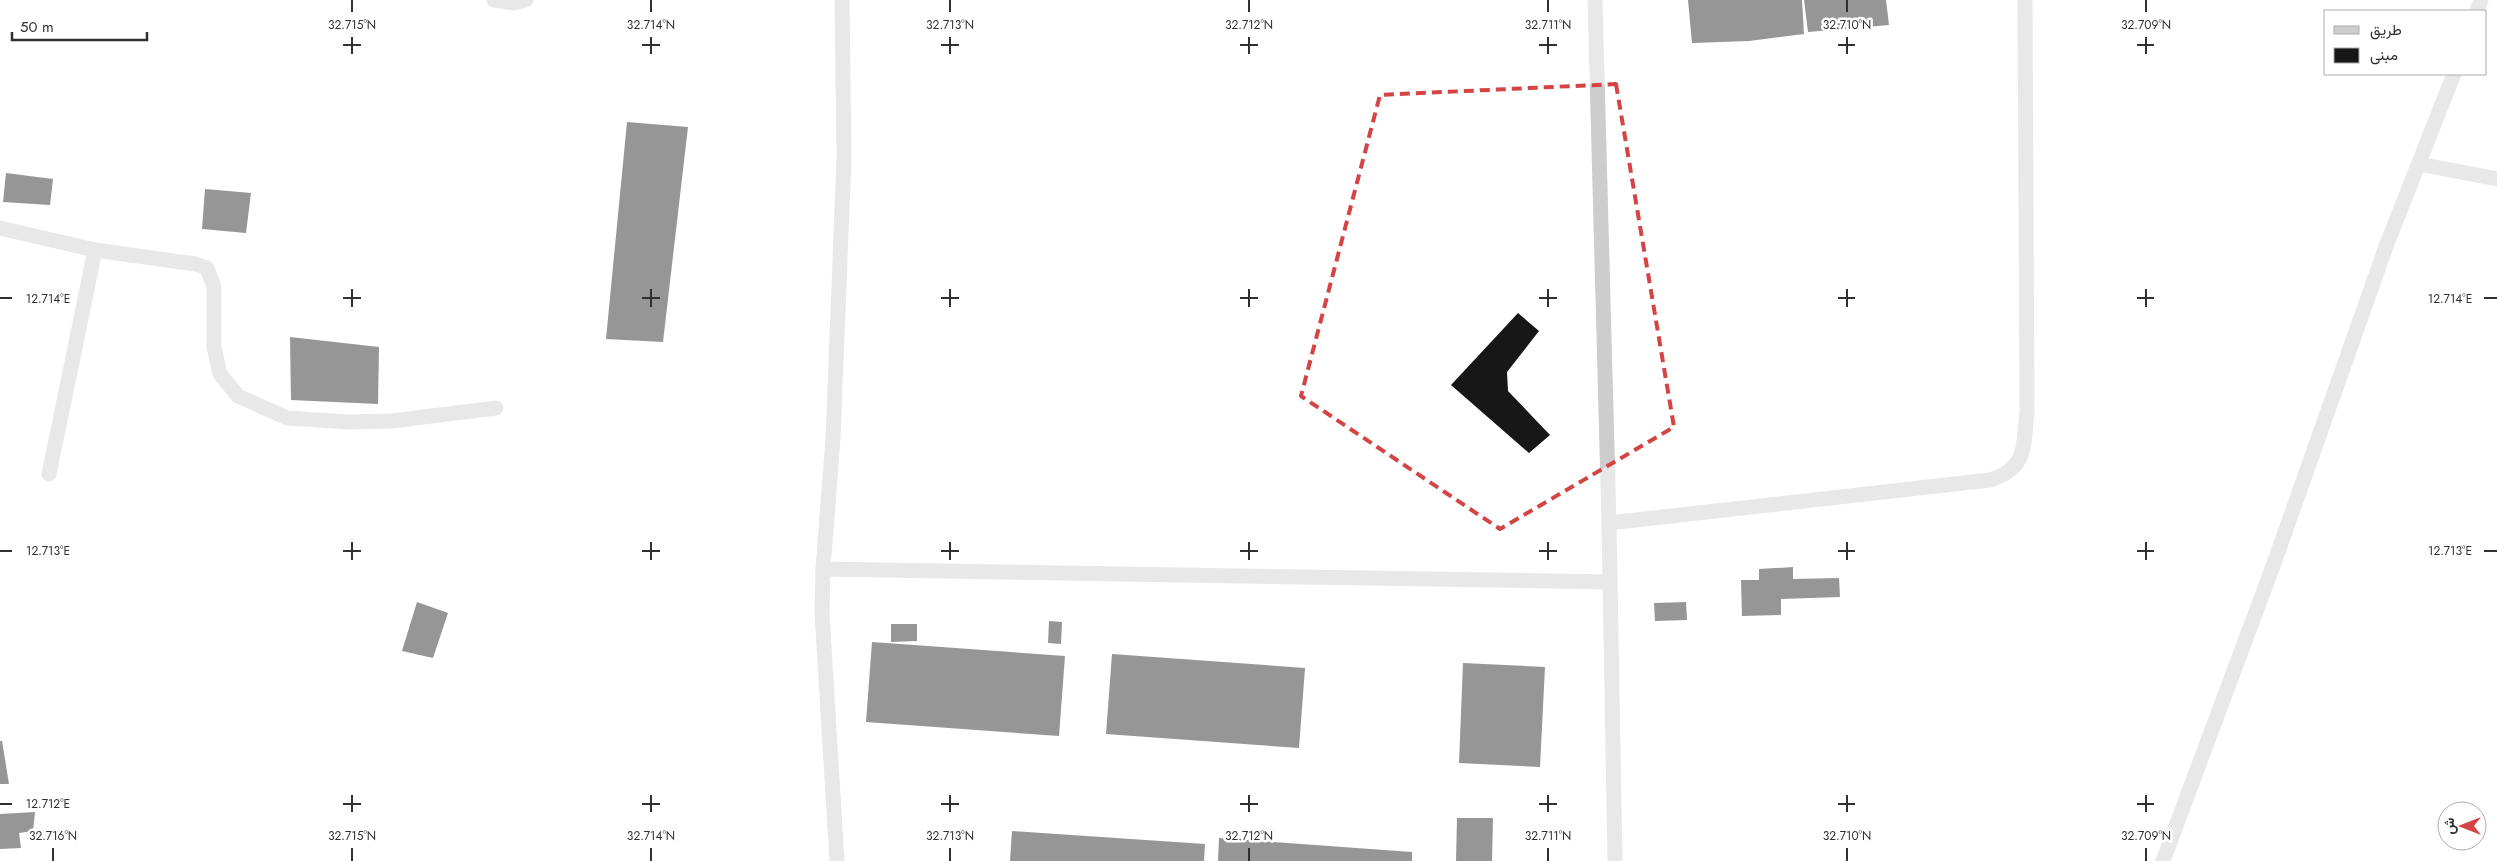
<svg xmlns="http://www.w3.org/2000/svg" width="2497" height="861" font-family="Jost,Vazirmatn,sans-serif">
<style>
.building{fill:#171717}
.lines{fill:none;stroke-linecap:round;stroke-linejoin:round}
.street{stroke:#cdcdcd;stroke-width:15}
.marked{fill:none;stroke:#d54444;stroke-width:4;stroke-dasharray:10 6;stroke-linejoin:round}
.ticks{fill:none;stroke:#303030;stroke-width:2}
.ticks-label{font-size:12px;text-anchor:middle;fill:#303030;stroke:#fff;stroke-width:5;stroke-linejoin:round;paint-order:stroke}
</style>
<rect width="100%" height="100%" fill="#fff"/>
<g class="building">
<polygon points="1688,0 1802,0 1804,34 1749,41 1692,43"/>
<polygon points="1804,0 1886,0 1889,25 1808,32"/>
<polygon points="627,122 688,127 663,342 606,339"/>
<polygon points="6,173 53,179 50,205 3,202"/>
<polygon points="205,189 251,193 246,233 202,229"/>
<polygon points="1518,313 1539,331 1507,372 1508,391 1550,435 1529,453 1451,385"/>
<polygon points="290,337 379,347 378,404 291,400"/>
<polygon points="1793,567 1793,579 1839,578 1840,597 1781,599 1781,615 1742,616 1741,580 1759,580 1759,569"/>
<polygon points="417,602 448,613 433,658 402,651"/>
<polygon points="1686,602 1687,620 1655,621 1654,603"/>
<polygon points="1049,621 1062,622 1061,644 1048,643"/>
<polygon points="891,624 917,624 917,641 891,642"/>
<polygon points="872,642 1065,656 1059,736 866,722"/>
<polygon points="1112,654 1305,668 1299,748 1106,734"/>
<polygon points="1463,663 1545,667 1540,767 1459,763"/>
<polygon points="0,741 2,741 9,784 0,784"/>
<polygon points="35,812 33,831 19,833 21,848 0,849 0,814"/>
<polygon points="1457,818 1493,818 1492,861 1456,861"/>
<polygon points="1012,831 1205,844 1204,861 1010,861"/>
<polygon points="1219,838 1412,852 1412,861 1218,861"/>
</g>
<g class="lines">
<g class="street">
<polyline points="494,0 514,3 526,0"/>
<polyline points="1595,0 1609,523 1615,861"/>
<polyline points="2477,11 2481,0"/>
<polyline points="2419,164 2497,179"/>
<polyline points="0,228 95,250 195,264 207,268 214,287 214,347 220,374 238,396 287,418 349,422 391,421 496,408"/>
<polyline points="49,474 95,250"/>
<path d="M 1609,523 L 1990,480 C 2028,468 2023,446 2027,412 L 2025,0"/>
<polyline points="823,569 1610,582"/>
<polyline points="837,861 822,613 823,569 833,438 844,158 842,0"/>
<polyline points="2163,861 2273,566 2388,241 2454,74"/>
</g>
</g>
<path d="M0 0H2497V861H0ZM 1616,84 L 1674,427 L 1500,529 L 1301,396 L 1380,95 Z" fill="#fff" fill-opacity=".55" fill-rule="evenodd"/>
<path class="marked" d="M 1616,84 L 1674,427 L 1500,529 L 1301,396 L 1380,95 Z"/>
<path class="ticks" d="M 352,0 L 352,12M 651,0 L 651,12M 950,0 L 950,12M 1249,0 L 1249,12M 1548,0 L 1548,12M 1847,0 L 1847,12M 2146,0 L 2146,12M 352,37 L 352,54M 651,37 L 651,54M 950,37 L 950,54M 1249,37 L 1249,54M 1548,37 L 1548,54M 1847,37 L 1847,54M 2146,37 L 2146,54M 343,45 L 361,45M 642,45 L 660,45M 941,45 L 959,45M 1240,45 L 1258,45M 1539,45 L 1557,45M 1838,45 L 1855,45M 2137,45 L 2154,45M 352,289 L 352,307M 651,289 L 651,307M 950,289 L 950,307M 1249,289 L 1249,307M 1548,289 L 1548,307M 1847,289 L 1847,307M 2146,289 L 2146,307M 0,298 L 12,298M 343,298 L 361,298M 642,298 L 660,298M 941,298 L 959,298M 1240,298 L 1258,298M 1539,298 L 1557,298M 1838,298 L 1855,298M 2137,298 L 2154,298M 2484,298 L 2497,298M 352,542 L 352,560M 651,542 L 651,560M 950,542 L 950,560M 1249,542 L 1249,560M 1548,542 L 1548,560M 1847,542 L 1847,560M 2146,542 L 2146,560M 0,551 L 12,551M 343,551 L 361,551M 642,551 L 660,551M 941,551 L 959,551M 1240,551 L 1258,551M 1539,551 L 1557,551M 1838,551 L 1855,551M 2137,551 L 2154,551M 2484,551 L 2497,551M 352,795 L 352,812M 651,795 L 651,812M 950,795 L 950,812M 1249,795 L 1249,812M 1548,795 L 1548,812M 1847,795 L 1847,812M 2146,795 L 2146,812M 0,804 L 12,804M 343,804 L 361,804M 642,804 L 660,804M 941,804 L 959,804M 1240,804 L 1258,804M 1539,804 L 1557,804M 1838,804 L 1855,804M 2137,804 L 2154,804M 53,848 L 53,861M 352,848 L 352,861M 651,848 L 651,861M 950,848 L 950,861M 1249,848 L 1249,861M 1548,848 L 1548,861M 1847,848 L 1847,861M 2146,848 L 2146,861"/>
<g class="ticks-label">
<text x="352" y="29">32.715°N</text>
<text x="651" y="29">32.714°N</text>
<text x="950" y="29">32.713°N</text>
<text x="1249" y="29">32.712°N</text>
<text x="1548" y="29">32.711°N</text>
<text x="1847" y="29">32.710°N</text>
<text x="2146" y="29">32.709°N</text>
<text x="2450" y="303">12.714°E</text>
<text x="48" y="303">12.714°E</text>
<text x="2450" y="555">12.713°E</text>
<text x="48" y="555">12.713°E</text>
<text x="48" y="808">12.712°E</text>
<text x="53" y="840">32.716°N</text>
<text x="352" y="840">32.715°N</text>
<text x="651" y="840">32.714°N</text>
<text x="950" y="840">32.713°N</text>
<text x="1249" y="840">32.712°N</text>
<text x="1548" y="840">32.711°N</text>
<text x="1847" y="840">32.710°N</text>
<text x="2146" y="840">32.709°N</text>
</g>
<rect x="2324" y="10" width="162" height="65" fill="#ffffff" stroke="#acacac"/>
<rect x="2334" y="26" width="25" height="8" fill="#cdcdcd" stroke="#acacac"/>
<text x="2370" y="35" font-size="15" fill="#303030">طريق</text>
<rect x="2334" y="48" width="25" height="15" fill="#171717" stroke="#acacac"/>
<text x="2370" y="60" font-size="15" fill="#303030">مبنى</text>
<g transform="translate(2462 826) rotate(270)"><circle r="24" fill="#ffffff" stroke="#acacac"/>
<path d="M0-4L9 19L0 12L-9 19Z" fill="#d54444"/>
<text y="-8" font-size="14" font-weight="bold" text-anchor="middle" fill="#303030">ش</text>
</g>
<path d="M12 32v8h135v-8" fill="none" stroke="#303030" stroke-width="2.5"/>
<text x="20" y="32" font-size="15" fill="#303030" stroke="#ffffff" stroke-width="4" paint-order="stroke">50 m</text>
</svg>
